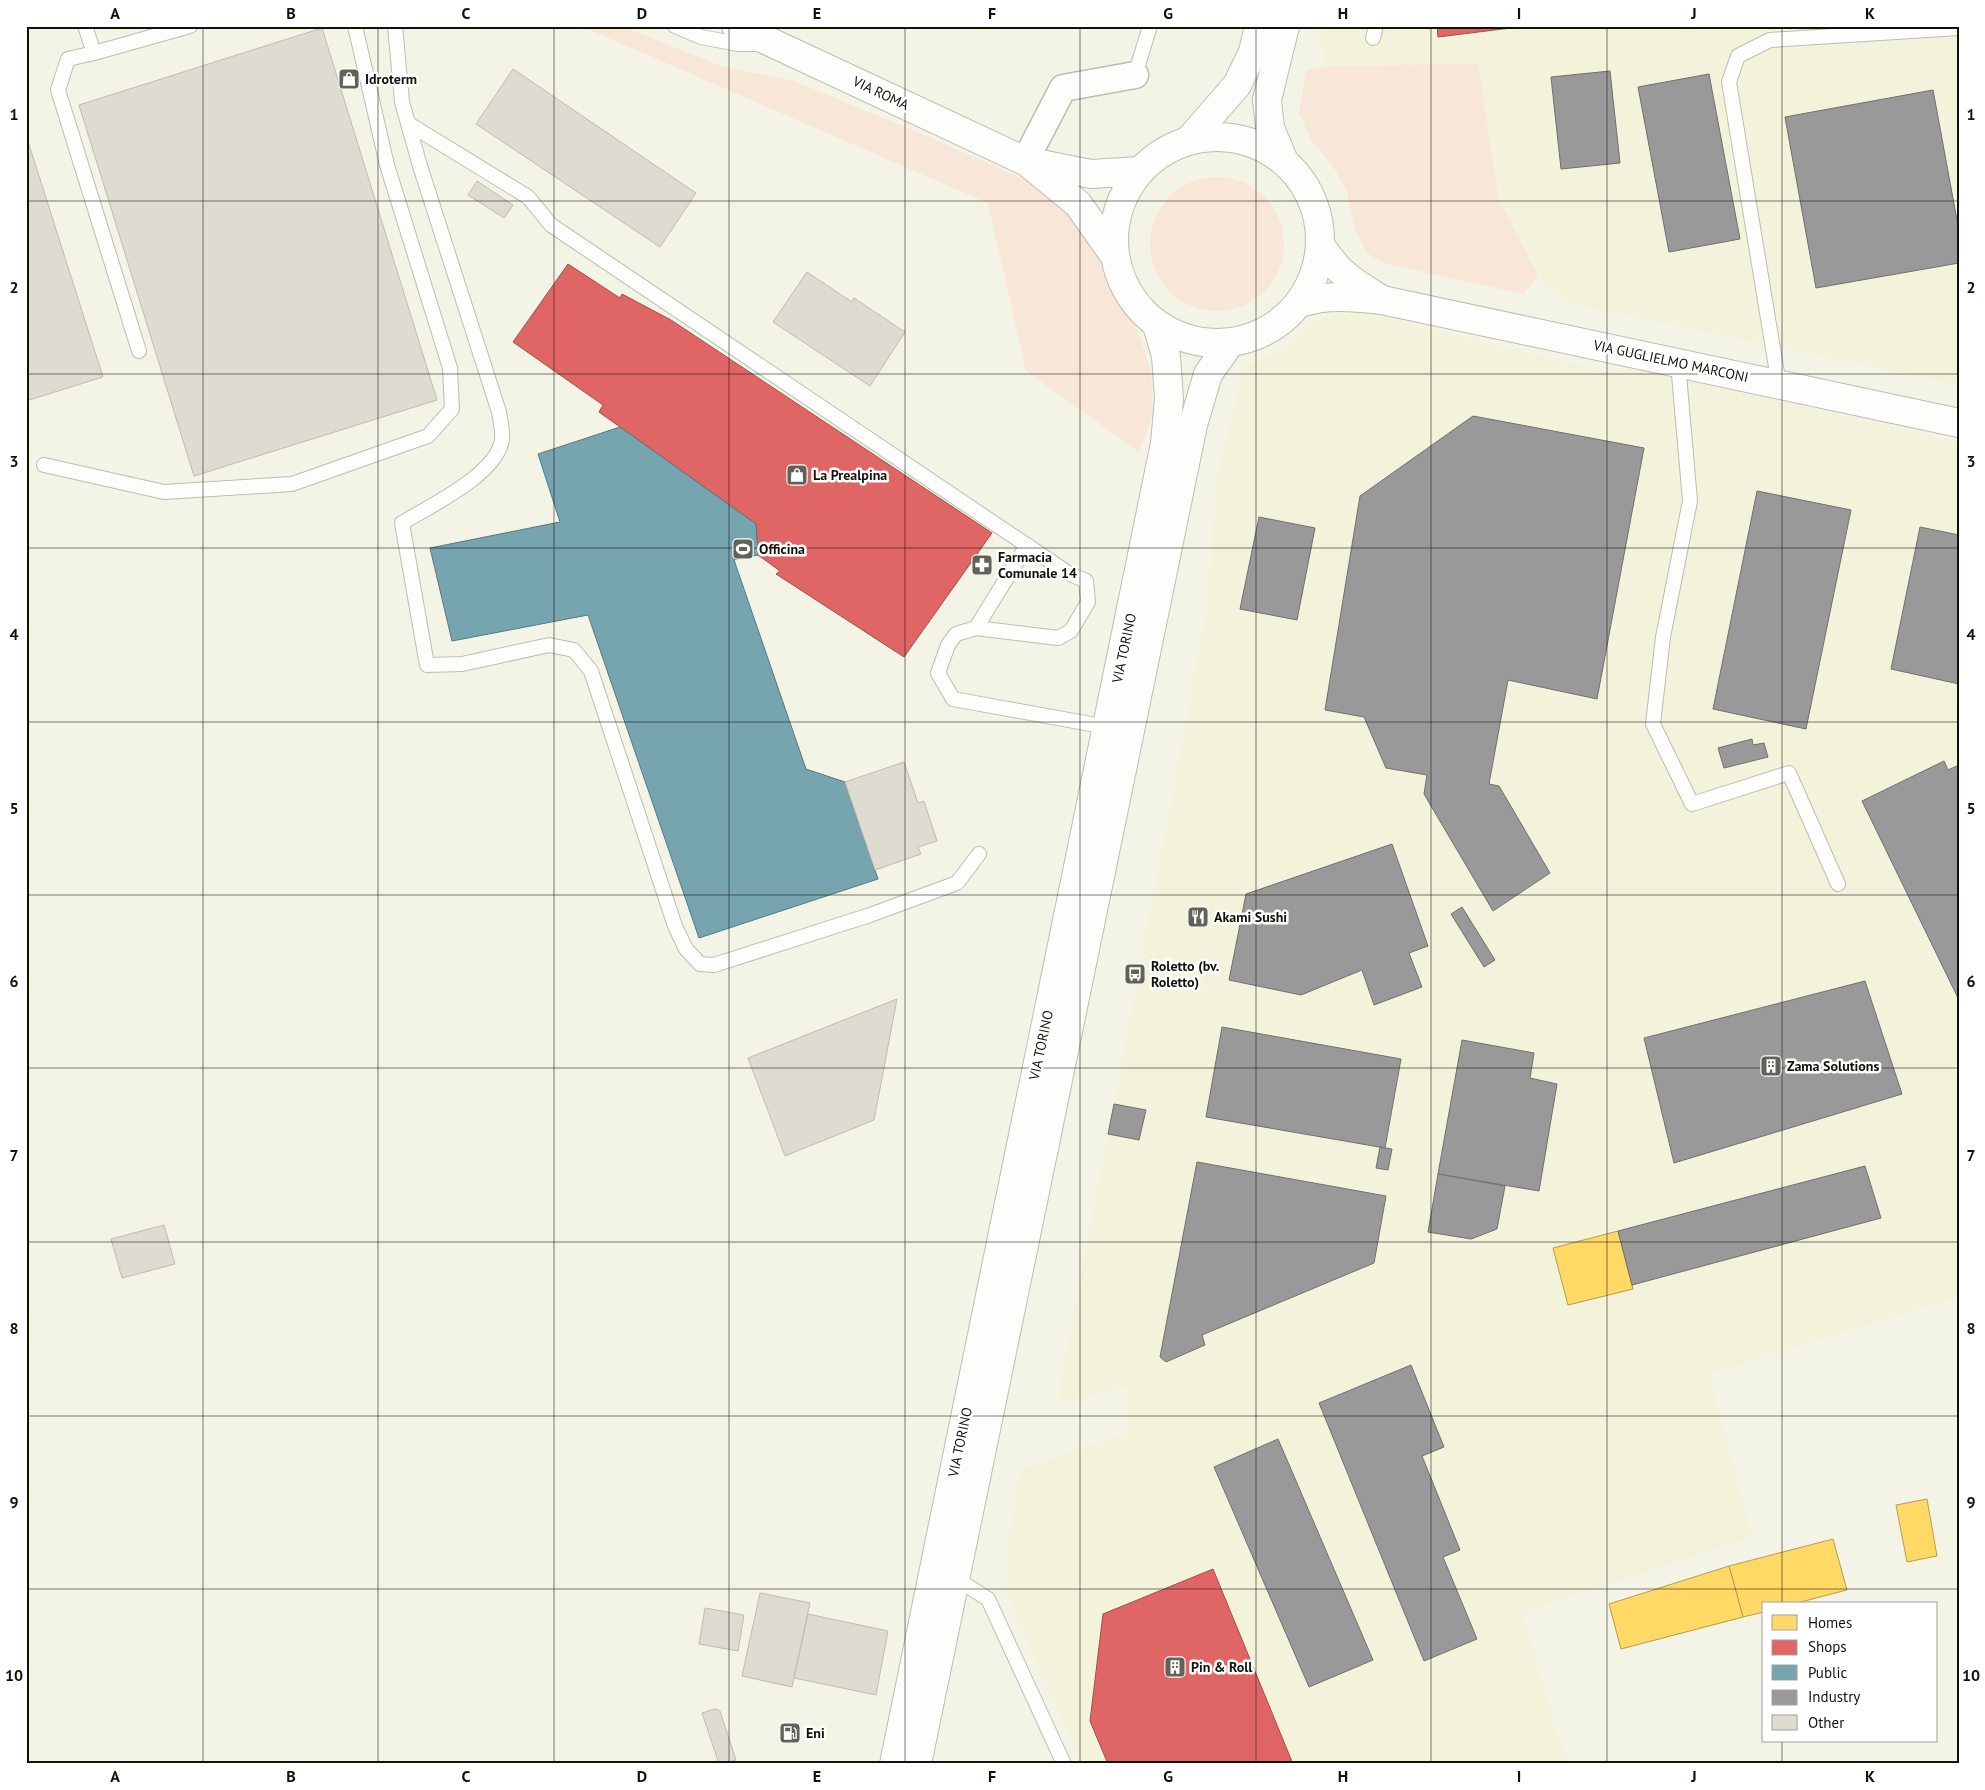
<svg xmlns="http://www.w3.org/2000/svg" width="1985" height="1790" font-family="'PT Sans',sans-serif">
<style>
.built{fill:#f3f2db}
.green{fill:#f8e7d9}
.homes{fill:#ffd966;stroke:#b89d4a}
.shops{fill:#e06666;stroke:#a24d4a}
.public{fill:#76a5af;stroke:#58797d}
.industry{fill:#999;stroke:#70706e}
.building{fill:#dedbd1;stroke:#bebbb2}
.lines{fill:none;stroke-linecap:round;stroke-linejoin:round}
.service-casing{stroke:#bdbdb2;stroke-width:16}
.minor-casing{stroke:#bdbdb2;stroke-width:29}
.tertiary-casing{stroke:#bdbdb2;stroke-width:30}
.primary-casing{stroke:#bdbdb2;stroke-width:30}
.service{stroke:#fdfdfb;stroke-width:14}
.minor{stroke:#fdfdfb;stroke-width:26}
.tertiary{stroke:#fdfdfb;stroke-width:28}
.primary{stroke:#fdfdfb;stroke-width:28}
.grid{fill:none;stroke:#121209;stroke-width:1;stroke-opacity:0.55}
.labels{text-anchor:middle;stroke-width:5;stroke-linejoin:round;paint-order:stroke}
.poi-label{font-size:14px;font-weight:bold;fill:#121209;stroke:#fff;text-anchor:start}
.street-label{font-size:14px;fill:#121209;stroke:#fff}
.neatline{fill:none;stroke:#121209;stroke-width:2}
.grid-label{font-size:16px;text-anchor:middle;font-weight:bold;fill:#121209}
</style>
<rect width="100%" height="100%" fill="#f3f3e6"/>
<g class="built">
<polygon points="1316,26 1959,26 1959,385 1571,304 1538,276 1498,197 1477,63 1327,67"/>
<polygon points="1351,309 1607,372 1633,369 1959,442 1959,1297 1709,1374 1752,1537 1522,1613 1556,1730 1569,1764 1082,1764 1007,1595 1008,1550 1020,1470 1130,1432 1128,1386 1057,1405 1178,766 1208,600 1217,477 1244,367 1280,351 1328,313"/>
</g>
<g class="green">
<polygon points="581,26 622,26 723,67 794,81 915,131 1049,190 1078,220 1134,321 1151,370 1153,413 1139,452 1026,371 988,203"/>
<polygon points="1478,63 1498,197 1538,276 1523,294 1383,263 1367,253 1355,229 1347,191 1332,165 1311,140 1299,112 1306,70 1327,67"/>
<circle cx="1217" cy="244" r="67"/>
</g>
<g class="homes">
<polygon points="1618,1231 1633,1289 1568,1305 1553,1248"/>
<polygon points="1927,1499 1937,1556 1907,1562 1896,1505"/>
<polygon points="1833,1539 1847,1590 1793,1604 1764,1604 1764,1612 1743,1617 1729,1566"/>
<polygon points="1729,1566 1743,1617 1621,1649 1609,1604"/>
</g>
<g class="shops">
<polygon points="1437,26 1527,26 1438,37"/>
<polygon points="568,264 620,298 622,294 671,320 992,533 904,657 776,574 780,571 758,555 756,524 599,412 603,405 513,342"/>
<polygon points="1213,1569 1293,1764 1108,1764 1090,1721 1103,1614"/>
</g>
<polygon class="public" points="620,427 756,524 758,555 734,560 806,769 845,782 878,879 699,938 588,615 452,641 430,548 560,522 538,454"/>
<g class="industry">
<polygon points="1610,71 1620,163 1561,169 1551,77"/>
<polygon points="1709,74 1740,239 1669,252 1638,87"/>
<polygon points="1933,90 1959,231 1959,263 1816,288 1785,117"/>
<polygon points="1473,416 1644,448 1597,699 1508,680 1489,784 1499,786 1550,873 1493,911 1424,794 1427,775 1386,768 1364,717 1325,710 1360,496"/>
<polygon points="1757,491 1851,510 1806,729 1713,709"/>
<polygon points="1259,517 1315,528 1297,620 1240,609"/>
<polygon points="1920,527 1959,535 1959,684 1891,669"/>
<polygon points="1752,739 1753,745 1764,743 1768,757 1724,768 1718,748"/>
<polygon points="1944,761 1948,770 1959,765 1959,1000 1862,801"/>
<polygon points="1392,844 1428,946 1409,953 1422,987 1374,1005 1362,970 1301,995 1229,980 1246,894"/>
<polygon points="1462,907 1495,960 1484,967 1451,914"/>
<polygon points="1865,981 1902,1094 1674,1163 1644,1038"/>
<polygon points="1222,1027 1401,1059 1385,1148 1206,1117"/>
<polygon points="1462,1040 1534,1053 1530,1078 1557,1084 1539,1191 1438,1174"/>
<polygon points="1114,1104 1146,1110 1139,1140 1108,1134"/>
<polygon points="1380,1147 1392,1149 1388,1170 1376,1168"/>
<polygon points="1197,1162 1386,1196 1374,1263 1202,1335 1205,1345 1166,1362 1160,1357"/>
<polygon points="1865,1166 1881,1218 1632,1285 1618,1231"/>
<polygon points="1438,1174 1505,1186 1497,1229 1471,1239 1428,1232"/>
<polygon points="1411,1365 1444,1447 1422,1456 1460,1550 1443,1557 1477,1639 1424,1661 1319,1403"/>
<polygon points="1278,1439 1373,1660 1309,1687 1214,1467"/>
</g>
<g class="building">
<polygon points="322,28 437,400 194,476 79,105"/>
<polygon points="513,69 696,193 660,247 476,124"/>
<polygon points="26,135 103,377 26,401"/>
<polygon points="477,181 513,205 504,218 468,195"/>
<polygon points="807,272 852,302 854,298 905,332 870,386 773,322"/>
<polygon points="904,762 918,803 924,801 937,841 918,847 921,854 875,870 845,782"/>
<polygon points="897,999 874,1120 785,1156 748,1058"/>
<polygon points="164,1225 175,1264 122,1278 111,1239"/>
<polygon points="760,1593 810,1603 792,1687 742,1676"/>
<polygon points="705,1608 744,1615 738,1651 699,1644"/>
<polygon points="808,1614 888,1631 876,1695 794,1678"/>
<polygon points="715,1709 720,1711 736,1760 721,1764 719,1764 702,1713"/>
</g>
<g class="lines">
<g class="service-casing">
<g id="service">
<polyline points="85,26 94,53 68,59 58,90 139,351"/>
<path d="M 395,26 L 402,102 L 420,166 L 499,412 C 500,420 503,431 502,439 C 498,474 430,506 402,523 L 427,665 L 462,664 L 549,645 L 574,650 L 591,671 L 675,926 L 686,949 L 700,964 L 714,965 L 870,915 L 957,883 L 979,854"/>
<polyline points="675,26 701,37 738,44 759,44"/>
<polyline points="1373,38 1376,26"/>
<polyline points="94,53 190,26"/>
<polyline points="1135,75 1150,26"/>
<polyline points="409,124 528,197 551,225 1068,573 1086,581 1088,602 1071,631 1058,638 976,628"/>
<polyline points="1678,363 1690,501 1663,637 1653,724 1692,804 1789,773 1838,884"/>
<polyline points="1779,385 1729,82 1738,56 1770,40 1959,28"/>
<polyline points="44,465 164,492 292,484 428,436 452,409 450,368 387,165 355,26"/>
<polyline points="1027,545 976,628 956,634 948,645 938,673 953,699 1107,727"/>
<polyline points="955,1578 988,1599 1064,1764"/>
</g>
</g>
<g class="minor-casing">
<polyline id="minor" points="1025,161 1063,88 1135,75"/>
</g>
<g class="tertiary-casing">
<g id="tertiary">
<polyline points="736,26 1025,161 1091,174 1139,171"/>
<polyline points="1028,163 1078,204 1114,255"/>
<path d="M 1321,246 C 1338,273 1353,282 1379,298"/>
<path d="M 1300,303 C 1328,294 1354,297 1382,300 L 1959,423"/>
</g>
</g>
<g class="primary-casing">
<g id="primary">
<circle cx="1217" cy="240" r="103"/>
<polyline points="1190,139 1237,85 1253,52 1259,26"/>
<polyline points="1283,159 1270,128 1267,100 1285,26"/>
<polyline points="894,1764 1165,443 1169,399 1166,356 1157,325"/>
<polyline points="917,1764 1193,425 1208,374 1230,343"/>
</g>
</g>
<use href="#service" class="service"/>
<use href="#minor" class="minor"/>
<use href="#tertiary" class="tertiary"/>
<use href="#primary" class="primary"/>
</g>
<path class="grid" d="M 203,26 L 203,1764M 378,26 L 378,1764M 554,26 L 554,1764M 729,26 L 729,1764M 905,26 L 905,1764M 1080,26 L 1080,1764M 1256,26 L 1256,1764M 1431,26 L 1431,1764M 1607,26 L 1607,1764M 1782,26 L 1782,1604M 26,201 L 1959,201M 26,374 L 1959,374M 26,548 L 1959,548M 26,722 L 1959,722M 26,895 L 1959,895M 26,1068 L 1959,1068M 26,1242 L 1959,1242M 26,1416 L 1959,1416M 26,1589 L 1959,1589M 1782,1741 L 1782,1764"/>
<defs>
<g id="shop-square" transform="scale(1.125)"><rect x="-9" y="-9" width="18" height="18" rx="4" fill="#616156" stroke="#fff"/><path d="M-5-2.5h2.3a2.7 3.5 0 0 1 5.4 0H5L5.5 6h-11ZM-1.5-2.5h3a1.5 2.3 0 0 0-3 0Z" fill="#fff"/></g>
<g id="stadium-square" transform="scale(1.125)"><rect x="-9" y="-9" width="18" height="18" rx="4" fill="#616156" stroke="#fff"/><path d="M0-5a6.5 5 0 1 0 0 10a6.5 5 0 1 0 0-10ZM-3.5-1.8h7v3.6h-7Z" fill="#fff"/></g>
<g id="pharmacy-square" transform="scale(1.125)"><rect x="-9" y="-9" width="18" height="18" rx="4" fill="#616156" stroke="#fff"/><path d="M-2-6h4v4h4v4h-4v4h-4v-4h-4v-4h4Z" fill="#fff"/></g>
<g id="restaurant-square" transform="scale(1.125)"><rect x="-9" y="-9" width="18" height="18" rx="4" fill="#616156" stroke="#fff"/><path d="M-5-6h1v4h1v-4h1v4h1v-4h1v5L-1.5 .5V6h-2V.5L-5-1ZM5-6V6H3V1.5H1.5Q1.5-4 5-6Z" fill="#fff"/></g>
<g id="bus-square" transform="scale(1.125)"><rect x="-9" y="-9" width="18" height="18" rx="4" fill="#616156" stroke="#fff"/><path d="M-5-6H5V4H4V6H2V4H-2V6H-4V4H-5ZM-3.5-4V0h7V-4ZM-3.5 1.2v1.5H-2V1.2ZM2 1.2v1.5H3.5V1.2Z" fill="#fff"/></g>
<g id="building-square" transform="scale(1.125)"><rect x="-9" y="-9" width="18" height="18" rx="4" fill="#616156" stroke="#fff"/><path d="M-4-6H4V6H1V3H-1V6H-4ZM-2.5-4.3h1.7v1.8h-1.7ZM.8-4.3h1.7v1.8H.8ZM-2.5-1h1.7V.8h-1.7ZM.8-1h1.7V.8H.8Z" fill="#fff"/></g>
<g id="fuel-square" transform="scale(1.125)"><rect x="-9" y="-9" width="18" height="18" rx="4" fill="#616156" stroke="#fff"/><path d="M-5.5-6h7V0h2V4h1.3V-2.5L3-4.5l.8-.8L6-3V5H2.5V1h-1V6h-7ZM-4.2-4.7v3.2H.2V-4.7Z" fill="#fff"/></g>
</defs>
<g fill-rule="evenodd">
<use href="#shop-square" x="349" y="79"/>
<use href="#shop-square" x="797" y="475"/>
<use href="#stadium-square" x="743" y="549"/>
<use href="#pharmacy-square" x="982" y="565"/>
<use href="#restaurant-square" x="1198" y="917"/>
<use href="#bus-square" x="1135" y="974"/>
<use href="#building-square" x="1771" y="1066"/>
<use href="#building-square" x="1175" y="1667"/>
<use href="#fuel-square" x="790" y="1733"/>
</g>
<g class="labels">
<g class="poi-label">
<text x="365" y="84">Idroterm</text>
<text x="813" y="480">La Prealpina</text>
<text x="759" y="554">Officina</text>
<text x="998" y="562">Farmacia<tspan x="998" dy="16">Comunale 14</tspan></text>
<text x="1214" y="922">Akami Sushi</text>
<text x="1151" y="971">Roletto (bv.<tspan x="1151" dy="16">Roletto)</tspan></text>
<text x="1787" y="1071">Zama Solutions</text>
<text x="1191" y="1672">Pin &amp; Roll</text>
<text x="806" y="1738">Eni</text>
</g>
<g class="street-label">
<text transform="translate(881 93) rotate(25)" y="5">VIA ROMA</text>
<text transform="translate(1671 361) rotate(12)" y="5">VIA GUGLIELMO MARCONI</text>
<text transform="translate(1124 648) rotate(-78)" y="5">VIA TORINO</text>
<text transform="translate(1041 1045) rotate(-78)" y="5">VIA TORINO</text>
<text transform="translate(960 1442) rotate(-78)" y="5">VIA TORINO</text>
</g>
</g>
<rect width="1985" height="1790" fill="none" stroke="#ffffff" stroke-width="55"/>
<rect x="1762" y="1602" width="175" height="140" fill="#ffffff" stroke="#a0a09d"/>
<rect x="1772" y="1615" width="25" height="15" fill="#ffd966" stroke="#a0a09d"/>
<text x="1808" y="1628" font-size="15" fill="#121209">Homes</text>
<rect x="1772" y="1640" width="25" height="15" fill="#e06666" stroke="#a0a09d"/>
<text x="1808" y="1652" font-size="15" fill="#121209">Shops</text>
<rect x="1772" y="1665" width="25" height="15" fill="#76a5af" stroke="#a0a09d"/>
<text x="1808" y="1678" font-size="15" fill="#121209">Public</text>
<rect x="1772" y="1690" width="25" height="15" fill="#999999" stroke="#a0a09d"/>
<text x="1808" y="1702" font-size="15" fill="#121209">Industry</text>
<rect x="1772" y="1715" width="25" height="15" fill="#dedbd1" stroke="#a0a09d"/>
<text x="1808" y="1728" font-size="15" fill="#121209">Other</text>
<rect x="28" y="28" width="1930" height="1734" class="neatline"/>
<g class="grid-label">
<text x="115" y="19">A</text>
<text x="291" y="19">B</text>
<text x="466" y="19">C</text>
<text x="642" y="19">D</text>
<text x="817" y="19">E</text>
<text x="992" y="19">F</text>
<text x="1168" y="19">G</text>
<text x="1343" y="19">H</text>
<text x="1519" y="19">I</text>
<text x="1694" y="19">J</text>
<text x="1870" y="19">K</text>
<text x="14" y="120">1</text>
<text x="1971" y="120">1</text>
<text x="14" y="293">2</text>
<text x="1971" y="293">2</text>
<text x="14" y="467">3</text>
<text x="1971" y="467">3</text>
<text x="14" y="640">4</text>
<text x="1971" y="640">4</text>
<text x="14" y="814">5</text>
<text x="1971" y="814">5</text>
<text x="14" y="987">6</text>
<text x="1971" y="987">6</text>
<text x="14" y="1161">7</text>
<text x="1971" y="1161">7</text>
<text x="14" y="1334">8</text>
<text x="1971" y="1334">8</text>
<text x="14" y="1508">9</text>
<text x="1971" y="1508">9</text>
<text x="14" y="1681">10</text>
<text x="1971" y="1681">10</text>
<text x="115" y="1782">A</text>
<text x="291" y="1782">B</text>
<text x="466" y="1782">C</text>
<text x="642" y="1782">D</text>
<text x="817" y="1782">E</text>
<text x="992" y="1782">F</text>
<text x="1168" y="1782">G</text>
<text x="1343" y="1782">H</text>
<text x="1519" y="1782">I</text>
<text x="1694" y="1782">J</text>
<text x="1870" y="1782">K</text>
</g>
</svg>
